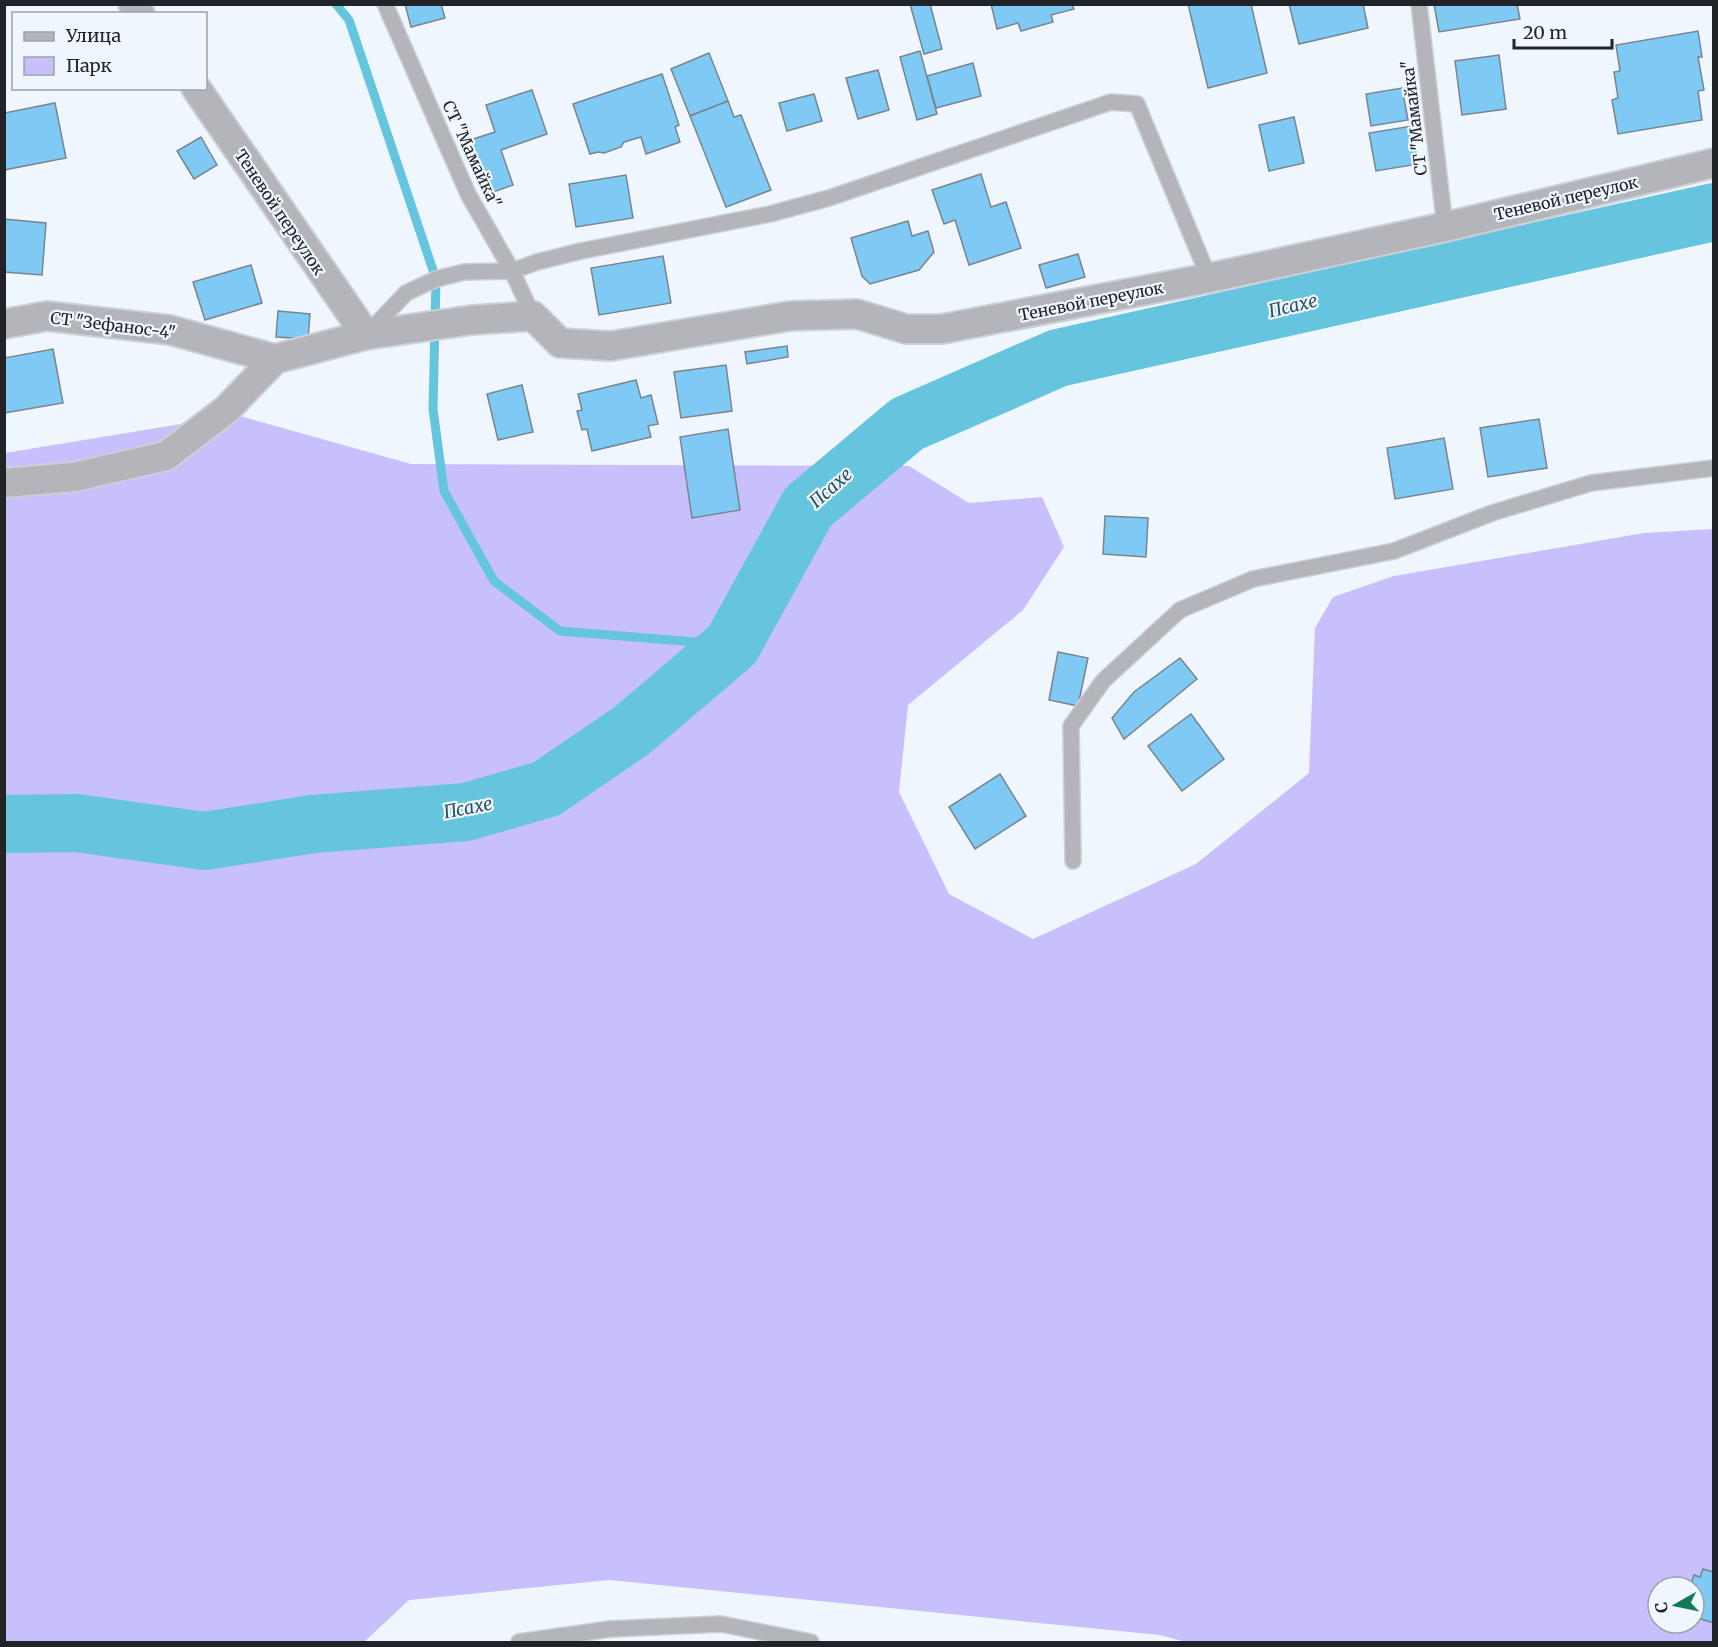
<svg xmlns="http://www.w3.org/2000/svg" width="1718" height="1647" font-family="Merriweather,serif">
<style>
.green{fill:#c8bffd;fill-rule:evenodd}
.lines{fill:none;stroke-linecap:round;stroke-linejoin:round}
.stream{stroke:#65c4de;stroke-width:9}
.river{stroke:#65c4de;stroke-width:58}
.building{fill:#7fc9f5;stroke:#77858e;stroke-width:1.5}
.service-casing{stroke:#cbd0d8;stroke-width:18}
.minor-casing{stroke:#cbd0d8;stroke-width:32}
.service{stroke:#b3b5bb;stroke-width:15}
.minor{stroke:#b3b5bb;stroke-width:28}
.labels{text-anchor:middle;stroke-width:4.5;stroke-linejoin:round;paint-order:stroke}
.street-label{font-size:16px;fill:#202429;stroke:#f0f6fe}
.water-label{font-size:18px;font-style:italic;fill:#28535e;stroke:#f0f6fe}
</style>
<rect width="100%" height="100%" fill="#f0f6fe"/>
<path class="green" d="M 236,415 L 411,464 L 909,466 L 969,503 L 1042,497 L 1064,547 L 1023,610 L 908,705 L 899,792 L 949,894 L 1033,939 L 1196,864 L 1309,773 L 1315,628 L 1333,597 L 1394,576 L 1644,533 L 1713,529 L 1713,1642 L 1186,1642 L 1160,1635 L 609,1580 L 409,1600 L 364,1642 L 5,1642 L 5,453 ZM 1658,1587 L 1694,1587 L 1694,1623 L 1658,1623 Z"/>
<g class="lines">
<polyline class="stream" points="336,4 349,20 436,279 433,409 444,491 494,581 560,631 732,645"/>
<polyline class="river" points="4,824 76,823 205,841 313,824 466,812 546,789 631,731 732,645 808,507 907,424 1058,358 1714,212"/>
</g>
<g class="building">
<polygon points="405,4 441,4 445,18 411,27"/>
<polygon points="910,4 930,4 942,49 924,54"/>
<polygon points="991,4 1072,4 1074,9 1051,15 1053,22 1021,31 1018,23 997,29"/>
<polygon points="1188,4 1251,4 1267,73 1208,88"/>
<polygon points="1289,4 1363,4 1368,28 1299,44"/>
<polygon points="1434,4 1517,4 1520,19 1439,32"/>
<polygon points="1698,31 1702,57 1698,57 1704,90 1698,91 1702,120 1618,134 1612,100 1618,98 1614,72 1620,71 1616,45"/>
<polygon points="920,51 937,114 917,120 900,57"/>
<polygon points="709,53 728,101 690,116 671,69"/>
<polygon points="1499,55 1506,109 1462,115 1455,61"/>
<polygon points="973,63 981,96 936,108 927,76"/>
<polygon points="878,70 889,110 858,119 846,78"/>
<polygon points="662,74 679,125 675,127 680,142 646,154 641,137 624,142 621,147 604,153 598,152 590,154 573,104"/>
<polygon points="1402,88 1408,120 1371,126 1366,94"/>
<polygon points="532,90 547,134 501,150 513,185 485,195 467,141 495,132 486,105"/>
<polygon points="814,94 822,121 787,131 779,103"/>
<polygon points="728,101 734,117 741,115 771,190 726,207 690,116"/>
<polygon points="55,103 66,158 4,170 4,113"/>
<polygon points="1294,117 1304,163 1269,171 1259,125"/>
<polygon points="1412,126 1418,164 1376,171 1369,133"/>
<polygon points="201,137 217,165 194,179 177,151"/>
<polygon points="981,174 991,207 1006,202 1021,248 969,265 955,220 944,224 932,190"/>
<polygon points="626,175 633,218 576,227 569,184"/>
<polygon points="4,219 46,223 42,275 4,272"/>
<polygon points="908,221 912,236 928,231 934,252 919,270 870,284 862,276 851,238"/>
<polygon points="1078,254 1085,277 1046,288 1039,265"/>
<polygon points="663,256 671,303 599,315 591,268"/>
<polygon points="251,265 262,303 205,320 193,282"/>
<polygon points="278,311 310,314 308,339 276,337"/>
<polygon points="787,346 788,357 747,364 745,352"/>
<polygon points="53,349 63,403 4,413 4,358"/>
<polygon points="726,365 732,411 681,418 674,372"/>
<polygon points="636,380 641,398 651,395 658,424 648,426 651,437 592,451 587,429 582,430 577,411 582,410 578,394"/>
<polygon points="522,385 533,432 498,440 487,394"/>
<polygon points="1539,419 1547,468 1488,477 1480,428"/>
<polygon points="728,429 740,510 692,518 680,437"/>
<polygon points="1444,438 1453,489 1395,499 1387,448"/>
<polygon points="1105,516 1148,518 1146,557 1103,554"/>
<polygon points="1058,652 1088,658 1078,706 1049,700"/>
<polygon points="1180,658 1197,679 1124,739 1112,718 1134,692"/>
<polygon points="1191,714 1224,759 1182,791 1148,746"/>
<polygon points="1000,774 1026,816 975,849 949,807"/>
<polygon points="1703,1569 1714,1572 1714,1623 1694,1617 1696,1595 1694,1595 1694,1587 1690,1587 1694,1575 1700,1577"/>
</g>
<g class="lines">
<g class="service-casing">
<g id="service">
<polyline points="385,4 468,194 512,271 533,316"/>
<polyline points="1419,4 1445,227"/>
<polyline points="369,332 406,293 436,279 464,272 512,271 537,262 581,251 770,214 829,198 1111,102 1137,104 1209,278"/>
<polyline points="1073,861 1071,726 1103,681 1180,610 1253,579 1394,551 1492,513 1591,483 1714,468"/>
<polyline points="519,1642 610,1629 721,1624 811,1642"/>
</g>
</g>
<g class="minor-casing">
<g id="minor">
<polyline points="133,4 140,14"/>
<polyline points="196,88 366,335"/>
<polyline points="4,324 47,316 170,330 275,359 366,335 472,320 533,316 560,343 611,346 790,316 857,314 906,329 942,329 1209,278 1445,227 1714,163"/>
<polyline points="4,483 74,477 166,456 226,410 275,359"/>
</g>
</g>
<use href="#service" class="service"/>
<use href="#minor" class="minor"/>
</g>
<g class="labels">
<g class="street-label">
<text transform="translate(1414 118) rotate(-97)" y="6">СТ "Мамайка"</text>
<text transform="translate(472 154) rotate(65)" y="6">СТ "Мамайка"</text>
<text transform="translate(1566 198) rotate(-13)" y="6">Теневой переулок</text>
<text transform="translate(280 212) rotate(56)" y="6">Теневой переулок</text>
<text transform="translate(1091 301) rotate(-11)" y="6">Теневой переулок</text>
<text transform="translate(113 325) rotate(7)" y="6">СТ "Зефанос-4"</text>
</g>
<g class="water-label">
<text transform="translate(1293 306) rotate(-13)" y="6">Псахе</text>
<text transform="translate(831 488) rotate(-41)" y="6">Псахе</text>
<text transform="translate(468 808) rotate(-11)" y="6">Псахе</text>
</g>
</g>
<rect width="1718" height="1647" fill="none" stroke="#202429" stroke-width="12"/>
<rect x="12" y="12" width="195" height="78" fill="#f0f6fe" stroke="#9da2a9" stroke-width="1.5"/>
<rect x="24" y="32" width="30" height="9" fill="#b3b5bb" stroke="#9da2a9" stroke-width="1.5"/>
<text x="66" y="42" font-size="18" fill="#202429">Улица</text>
<rect x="24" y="57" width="30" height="18" fill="#c8bffd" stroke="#9da2a9" stroke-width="1.5"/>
<text x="66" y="72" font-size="18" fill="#202429">Парк</text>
<g transform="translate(1676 1605) rotate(261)"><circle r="28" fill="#f0f6fe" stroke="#9da2a9" stroke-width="1.5"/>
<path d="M0-4.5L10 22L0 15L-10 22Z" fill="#0f7b56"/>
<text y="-9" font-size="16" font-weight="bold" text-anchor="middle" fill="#202429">С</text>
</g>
<path d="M1514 39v9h98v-9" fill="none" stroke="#202429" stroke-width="3"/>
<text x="1523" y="39" font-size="18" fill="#202429" stroke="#f0f6fe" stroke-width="4.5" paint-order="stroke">20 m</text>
</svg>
